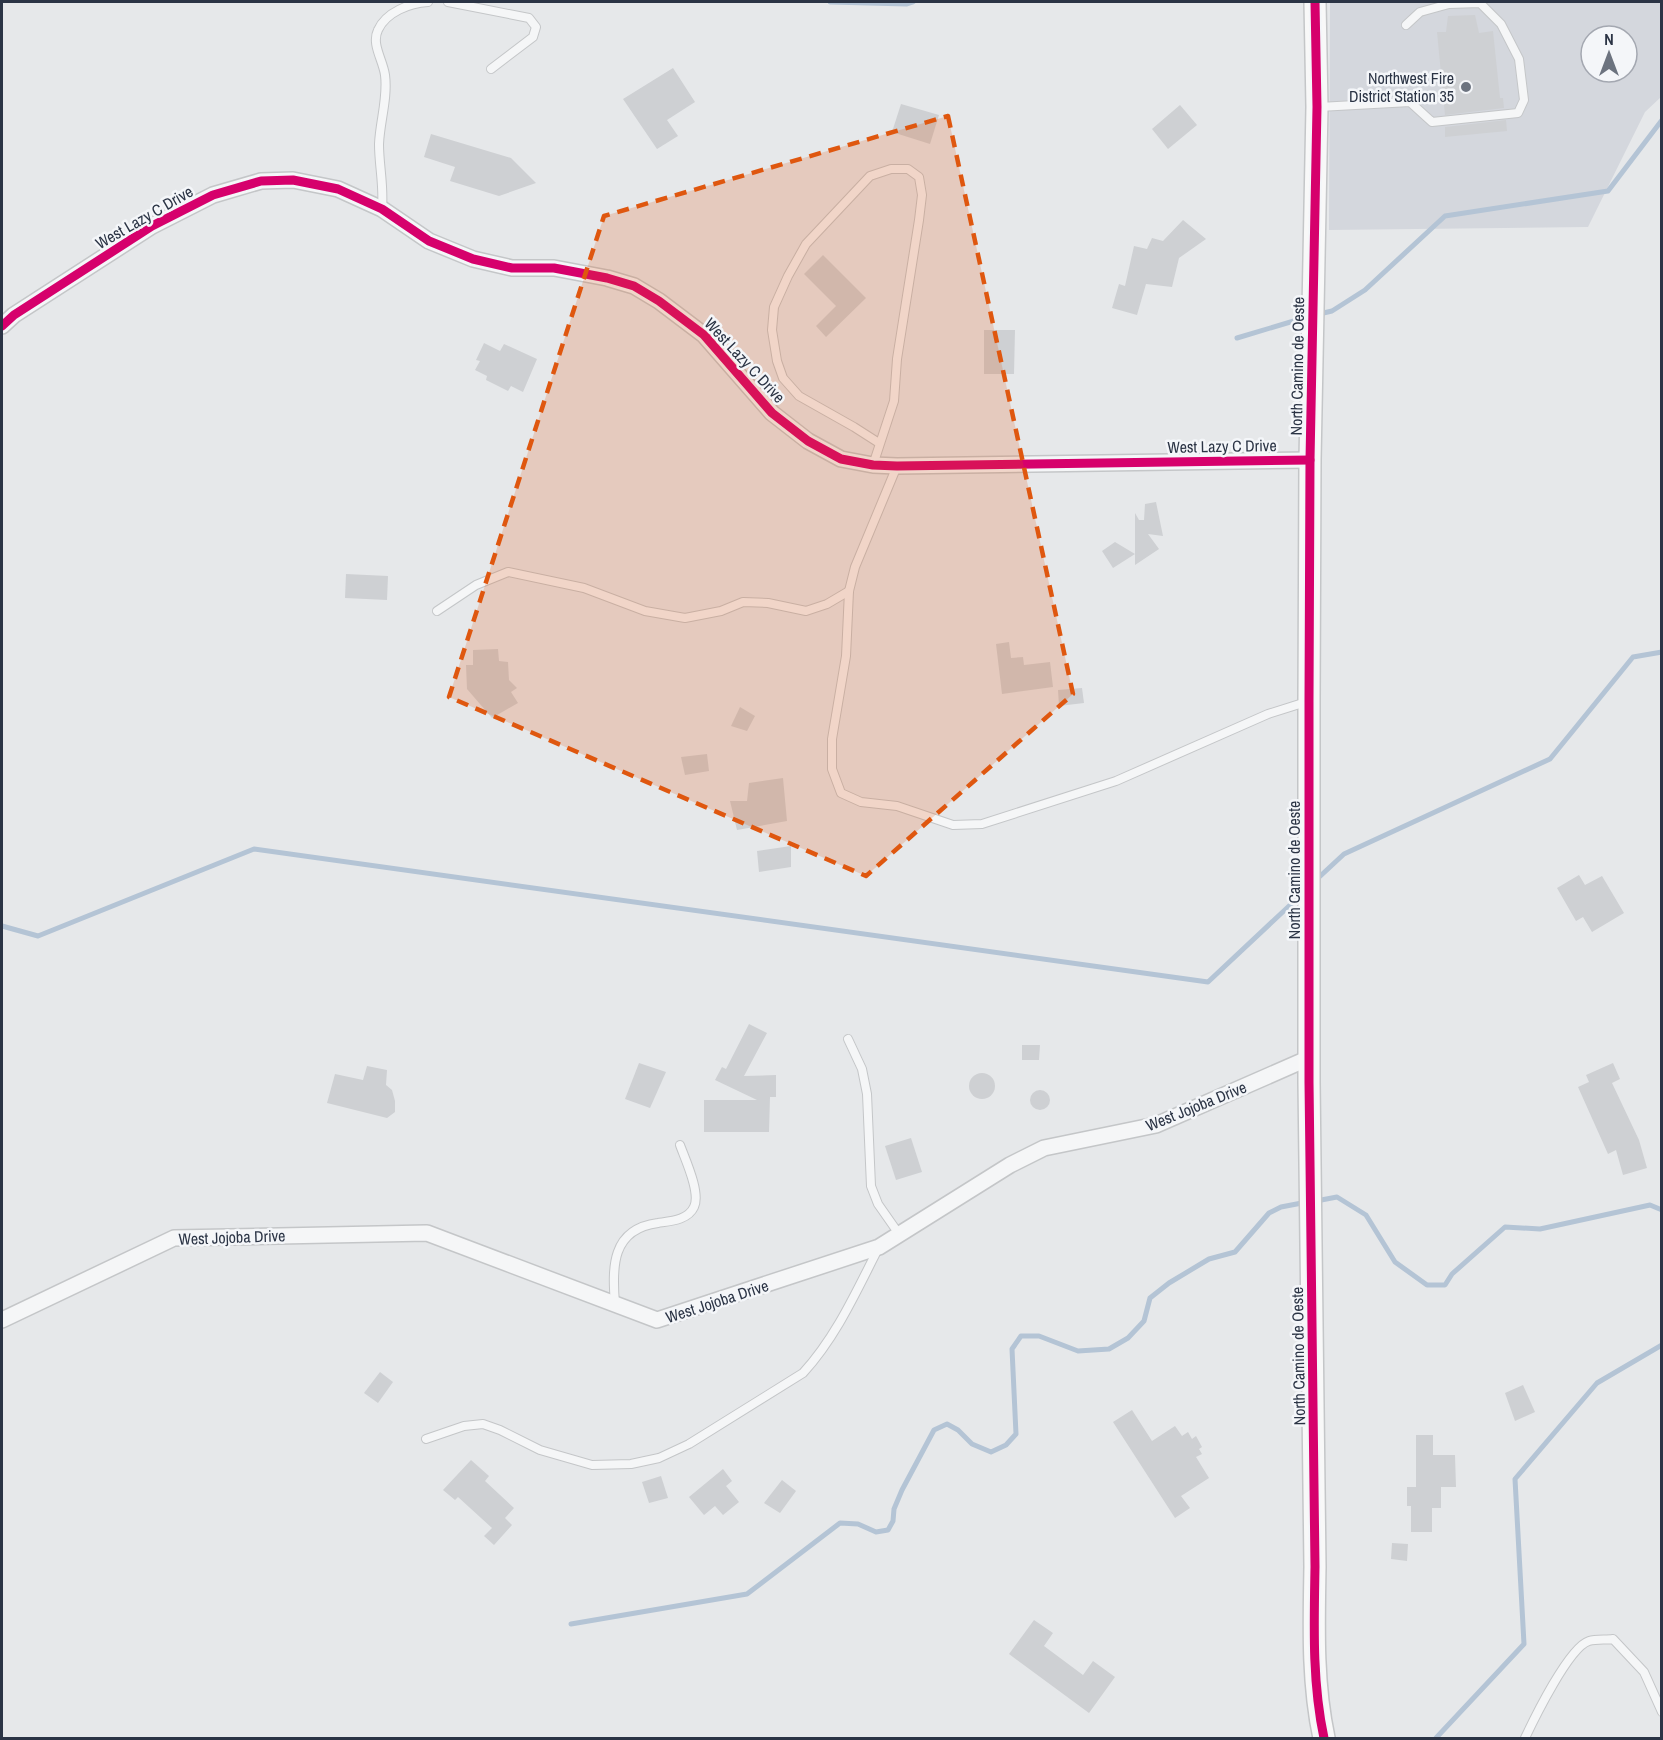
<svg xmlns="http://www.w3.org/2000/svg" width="1663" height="1740" font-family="'Archivo Narrow',sans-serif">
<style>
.built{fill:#d4d7dd;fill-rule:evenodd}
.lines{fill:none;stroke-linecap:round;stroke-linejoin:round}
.stream{stroke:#b4c4d5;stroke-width:5}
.building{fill:#ced0d3}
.lane-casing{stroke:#c4c6c8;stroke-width:10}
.street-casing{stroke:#c4c6c8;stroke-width:18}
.secondary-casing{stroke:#c4c6c8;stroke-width:24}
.lane{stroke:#f5f6f7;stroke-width:8}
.street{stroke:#f5f6f7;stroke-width:15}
.secondary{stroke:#f8f8f8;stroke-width:21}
.cycleway-casing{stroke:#f4f6f9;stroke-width:13}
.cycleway{stroke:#d6006c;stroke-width:9}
.marked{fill:#df570f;fill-opacity:0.2;stroke:#df570f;stroke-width:4.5;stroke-dasharray:12 8;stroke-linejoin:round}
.poi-dot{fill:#6c737f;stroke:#f4f6f9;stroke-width:2}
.labels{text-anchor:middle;stroke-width:5;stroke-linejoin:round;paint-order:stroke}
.poi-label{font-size:16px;fill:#2b3445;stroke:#f4f6f9;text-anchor:end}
.street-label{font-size:16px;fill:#2b3445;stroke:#f4f6f9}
</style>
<rect width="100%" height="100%" fill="#e6e8ea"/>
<path class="built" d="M 1330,2 L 1661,2 L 1661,97 L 1645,112 L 1588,227 L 1329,230 ZM 1591,36 L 1627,36 L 1627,72 L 1591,72 Z"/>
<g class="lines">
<g class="stream">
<polyline points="830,2 907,4 913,2"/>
<polyline points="1319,314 1332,311 1365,290 1445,216 1608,191 1662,120"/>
<polyline points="1237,338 1307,317"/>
<polyline points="1316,880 1344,854 1550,759 1633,657 1662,652"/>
<polyline points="2,926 38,936 254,849 1208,982 1303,893"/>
<polyline points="1316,1201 1337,1197 1366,1215 1395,1262 1427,1285 1445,1285 1452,1274 1505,1227 1540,1229 1650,1205 1662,1210"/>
<polyline points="571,1624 747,1594 840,1523 858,1524 876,1532 888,1530 893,1521 894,1509 902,1490 934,1430 947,1424 958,1430 972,1444 991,1452 1006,1445 1016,1434 1012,1349 1021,1336 1039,1336 1078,1351 1109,1349 1128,1338 1144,1321 1150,1298 1169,1283 1209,1259 1235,1252 1269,1213 1281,1207 1307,1202"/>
<polyline points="1436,1738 1524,1644 1515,1479 1597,1383 1662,1345"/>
</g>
</g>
<g class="building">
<polygon points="1475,15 1479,33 1493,31 1500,98 1503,98 1504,108 1445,115 1437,32 1446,32 1448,16"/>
<polygon points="673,68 695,102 667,120 678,136 657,149 623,99"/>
<polygon points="901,104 939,115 930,144 892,132"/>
<polygon points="1180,105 1197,125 1168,149 1152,129"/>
<polygon points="1506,120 1507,131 1445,137 1445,127"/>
<polygon points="431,134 511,158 536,183 499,196 450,181 455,167 424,157"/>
<polygon points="1183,220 1206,239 1179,258 1172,287 1146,284 1137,315 1112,308 1119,284 1125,286 1134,246 1147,249 1152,238 1163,241"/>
<polygon points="823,255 866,298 826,337 816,326 836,306 804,274"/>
<polygon points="984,330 1015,330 1014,374 984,374"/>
<polygon points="484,343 500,351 504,344 537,359 523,392 511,386 508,391 486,380 487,376 475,370 480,361 476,360"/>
<polygon points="1156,502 1163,536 1148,534 1159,549 1135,565 1135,554 1113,568 1102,551 1115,542 1135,554 1135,513 1139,520 1144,520 1145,504"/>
<polygon points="346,574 388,576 387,600 345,598"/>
<polygon points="1009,642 1011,658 1023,657 1024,665 1050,662 1053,687 1002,694 996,644"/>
<polygon points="498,649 499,661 508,662 509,680 517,688 511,692 518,703 492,718 467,689 466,665 473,665 473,650"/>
<polygon points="1082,688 1084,703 1059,706 1058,690"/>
<polygon points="740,707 755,716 747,731 731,726"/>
<polygon points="707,754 709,771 685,775 681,757"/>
<polygon points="783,778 787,821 737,830 730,801 747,801 749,783"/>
<polygon points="791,846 791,867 759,872 757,851"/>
<polygon points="1579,875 1585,885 1602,876 1624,913 1592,932 1583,917 1576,921 1557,888"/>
<polygon points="749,1024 767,1033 744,1076 776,1075 776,1097 770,1097 769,1132 704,1132 704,1100 757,1100 715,1080 722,1067 726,1069"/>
<polygon points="1022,1045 1040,1045 1039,1060 1022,1060"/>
<polygon points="639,1063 666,1072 650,1108 625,1099"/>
<polygon points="1613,1063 1620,1079 1612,1083 1639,1140 1647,1168 1623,1175 1616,1150 1608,1154 1578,1087 1589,1082 1586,1075"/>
<polygon points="367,1066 387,1070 386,1085 392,1090 395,1101 395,1112 387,1118 327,1103 335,1074 363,1080"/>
<circle cx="982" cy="1086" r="13"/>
<circle cx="1040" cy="1100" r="10"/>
<polygon points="911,1138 922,1172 896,1180 885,1146"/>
<polygon points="380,1372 393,1382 378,1403 364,1393"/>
<polygon points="1523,1385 1535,1412 1515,1421 1505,1393"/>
<polygon points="1132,1410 1152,1441 1175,1426 1182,1436 1188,1432 1192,1439 1196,1436 1202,1447 1199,1449 1202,1454 1196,1457 1209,1478 1181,1496 1190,1508 1175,1518 1113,1422"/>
<polygon points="1416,1435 1433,1435 1433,1455 1455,1455 1456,1487 1441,1487 1441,1508 1432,1508 1432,1532 1411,1532 1411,1506 1407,1506 1407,1487 1416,1487"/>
<polygon points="471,1460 489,1476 485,1481 514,1508 505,1518 512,1525 494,1545 484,1536 492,1528 458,1497 455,1500 443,1490"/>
<polygon points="723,1469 732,1481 726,1486 739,1502 723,1515 715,1506 704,1515 689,1497"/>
<polygon points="661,1476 668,1498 649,1503 642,1482"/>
<polygon points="782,1480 796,1491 780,1513 764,1503"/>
<polygon points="1392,1543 1408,1544 1407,1561 1391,1559"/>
<polygon points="1034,1620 1053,1633 1044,1646 1083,1675 1093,1661 1115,1677 1089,1713 1009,1654"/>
</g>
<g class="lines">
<g class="lane-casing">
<g id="lane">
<polyline points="448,2 529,18 536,27 533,37 491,69"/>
<polyline points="1319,107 1410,102 1432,122 1518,113 1524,100 1519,59 1501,24 1480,3 1449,4 1420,12 1406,25"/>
<path d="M 382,209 C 384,185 379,166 379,144 C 380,121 388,98 385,75 C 383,60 371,44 378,30 C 386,12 410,3 428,2"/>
<polyline points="873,465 894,401 897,359 919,220 922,195 919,177 908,169 891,169 870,176 806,244 788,276 774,307 772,330 777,361 783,378 799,396 854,427 879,443"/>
<polyline points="897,466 855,567 849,591 846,656 832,739 832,769 841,793 861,802 897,806 953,825 982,824 1116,781 1268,714 1306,702"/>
<polyline points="437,611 476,585 508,572 584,588 645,611 685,618 721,611 743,602 768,603 806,611 827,604 849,591"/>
<polyline points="848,1039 862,1069 867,1094 871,1186 878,1204 899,1234"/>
<path d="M 615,1304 C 612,1268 611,1229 658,1223 C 671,1221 688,1220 694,1207 C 701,1193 685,1159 680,1145"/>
<path d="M 426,1439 L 464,1426 L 483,1424 L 500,1430 L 540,1450 L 592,1465 L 631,1464 L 659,1458 L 689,1444 L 803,1373 C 836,1337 856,1292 878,1249"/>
<path d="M 1525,1738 C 1534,1719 1569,1647 1589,1641 C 1596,1639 1606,1640 1613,1639 L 1644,1672 L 1662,1712"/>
</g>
</g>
<g class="street-casing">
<g id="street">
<polyline points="2,326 14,315 152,226 213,195 261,181 293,180 338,189 382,209 429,241 473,259 512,268 554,268 607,278 634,286 659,301 704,335 772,413 808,441 841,459 873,465 897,466 1310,460"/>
<polyline points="2,1320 174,1238 427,1233 657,1320 879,1247 1010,1165 1044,1148 1156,1125 1309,1058"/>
</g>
</g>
<g class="secondary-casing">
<path id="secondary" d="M 1315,2 L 1317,107 L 1310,460 L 1309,702 L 1309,1082 L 1315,1567 C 1314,1625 1312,1682 1324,1738"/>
</g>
<use href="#lane" class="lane"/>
<use href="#street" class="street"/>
<use href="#secondary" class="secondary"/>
<g class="cycleway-casing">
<g id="cycleway">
<path d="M 1315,2 L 1317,107 L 1310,460 L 1309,702 L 1309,1082 L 1315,1567 C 1314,1625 1312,1682 1324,1738"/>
<polyline points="2,326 14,315 152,226 213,195 261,181 293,180 338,189 382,209 429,241 473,259 512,268 554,268 607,278 634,286 659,301 704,335 772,413 808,441 841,459 873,465 897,466 1310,460"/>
</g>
</g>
<use href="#cycleway" class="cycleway"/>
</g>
<path class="marked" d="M 948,116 L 1073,694 L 866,876 L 449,697 L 604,216 Z"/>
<circle class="poi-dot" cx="1466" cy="87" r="6"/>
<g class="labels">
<g class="poi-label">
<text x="1454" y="84">Northwest Fire<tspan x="1454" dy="18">District Station 35</tspan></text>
</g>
<g class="street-label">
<text transform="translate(144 217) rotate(-30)" y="6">West Lazy C Drive</text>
<text transform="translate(745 360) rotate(47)" y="6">West Lazy C Drive</text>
<text transform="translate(1297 366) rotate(-89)" y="6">North Camino de Oeste</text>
<text transform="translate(1222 446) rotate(-1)" y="6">West Lazy C Drive</text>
<text transform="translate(1294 870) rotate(-90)" y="6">North Camino de Oeste</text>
<text transform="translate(1196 1106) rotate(-22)" y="6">West Jojoba Drive</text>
<text transform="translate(232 1237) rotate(-2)" y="6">West Jojoba Drive</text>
<text transform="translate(717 1301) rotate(-18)" y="6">West Jojoba Drive</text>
<text transform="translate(1298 1356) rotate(-91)" y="6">North Camino de Oeste</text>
</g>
</g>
<rect width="1663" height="1740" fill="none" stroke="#2b3445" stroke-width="6"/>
<g transform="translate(1609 54)"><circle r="28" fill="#f4f6f9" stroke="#a4a8b1" stroke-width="1.5"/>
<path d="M0-4.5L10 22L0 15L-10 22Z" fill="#6c737f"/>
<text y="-9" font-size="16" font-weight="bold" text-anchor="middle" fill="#2b3445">N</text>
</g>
</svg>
